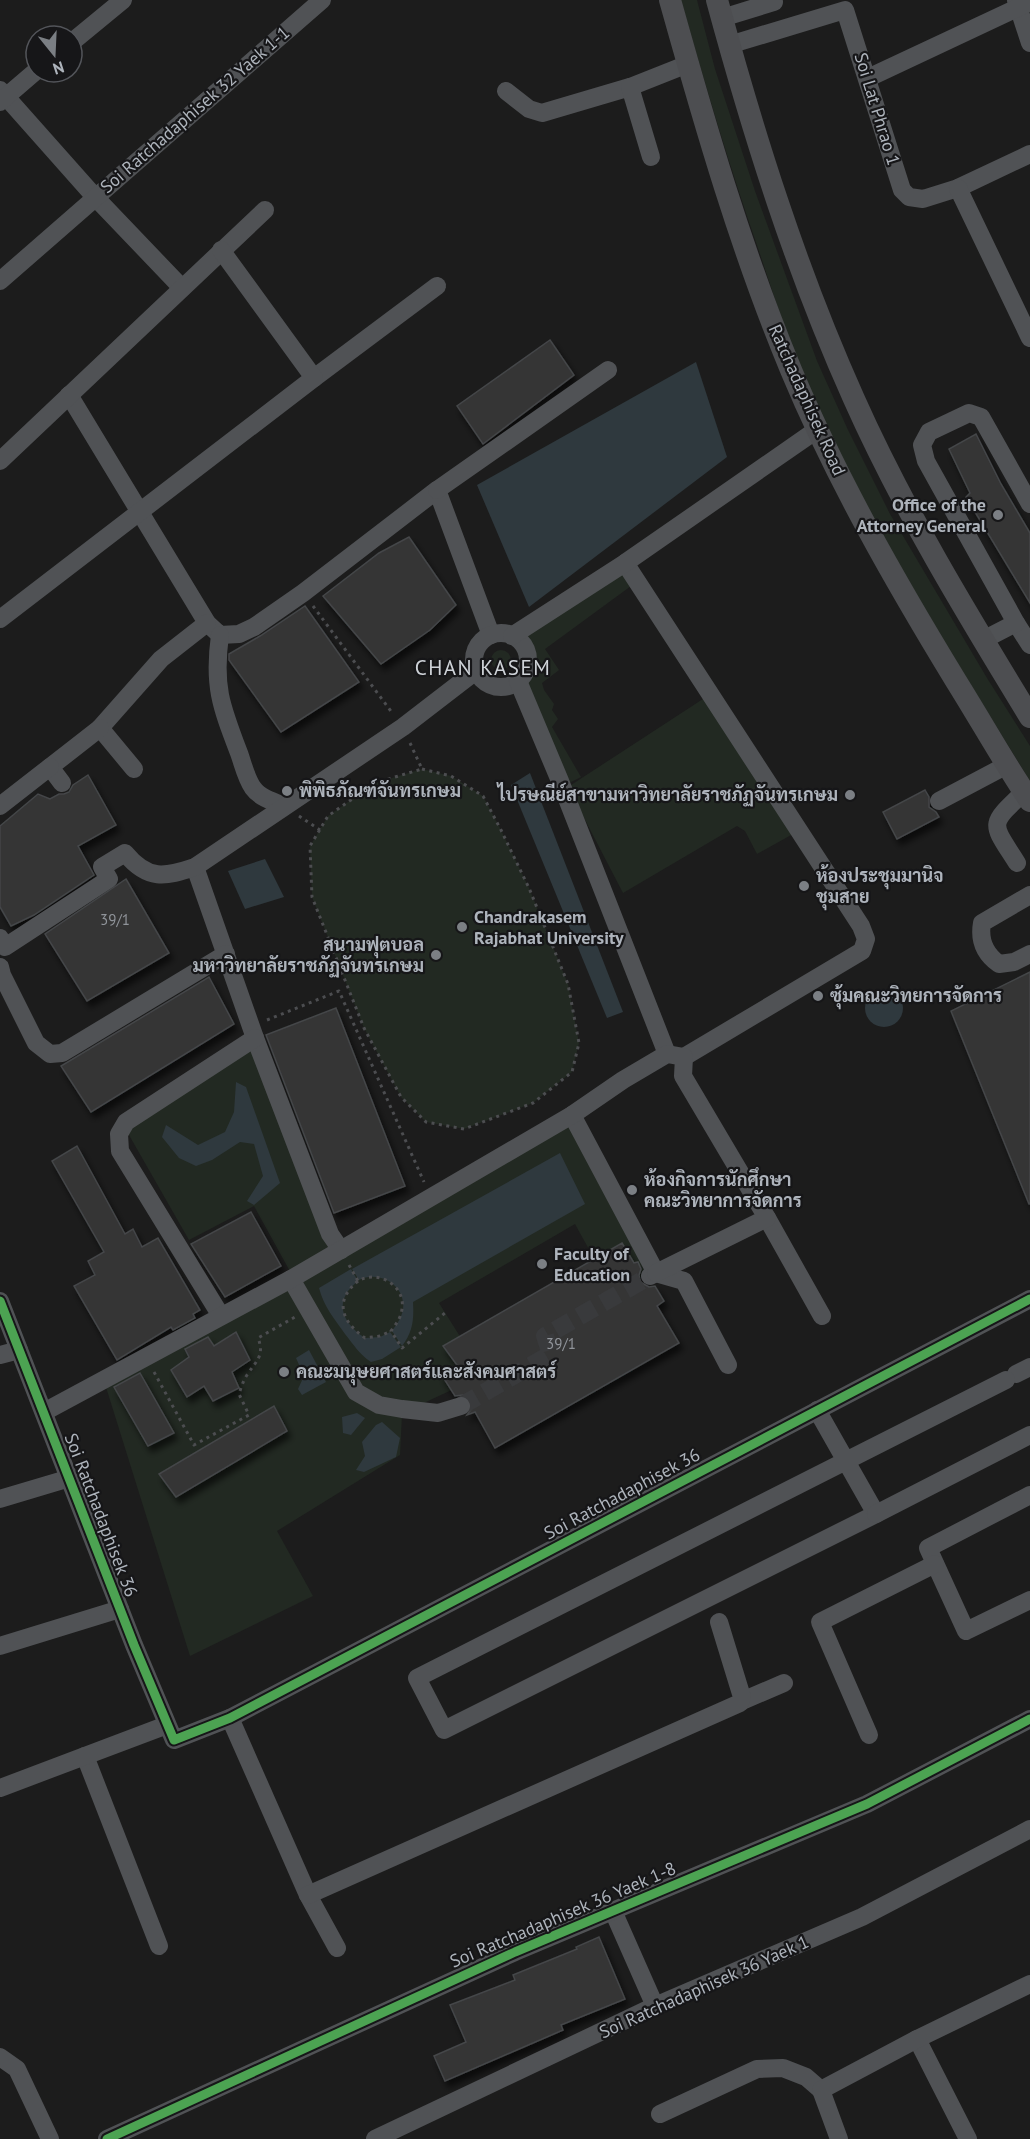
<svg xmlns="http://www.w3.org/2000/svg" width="1030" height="2139" font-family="'PT Sans',Sarabun,sans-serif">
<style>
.green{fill:#222922}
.water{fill:#2f393e}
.building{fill:#353536;stroke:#444648;stroke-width:1.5;filter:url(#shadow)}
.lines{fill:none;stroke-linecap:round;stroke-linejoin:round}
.minor-tunnel{stroke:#393a3c;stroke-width:18;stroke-dasharray:18 9;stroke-linecap:butt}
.path{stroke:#4c4d50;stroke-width:3;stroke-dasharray:3 4.5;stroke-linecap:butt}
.minor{stroke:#505255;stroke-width:18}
.major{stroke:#4d4e51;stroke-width:22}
.cycleway-casing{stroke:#161618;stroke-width:13}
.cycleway{stroke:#4ca352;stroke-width:9}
.poi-dot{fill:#7b7f84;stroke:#161618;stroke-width:2}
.labels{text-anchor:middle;stroke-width:4.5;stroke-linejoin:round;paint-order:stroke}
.number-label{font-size:15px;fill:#90949a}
.street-label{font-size:18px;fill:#aeb4bc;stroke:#161618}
.poi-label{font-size:18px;font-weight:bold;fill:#aeb4bc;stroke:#161618;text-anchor:start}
.quarter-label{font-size:21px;letter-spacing:1.5px;fill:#cfd3d8;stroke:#161618}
</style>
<defs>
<filter id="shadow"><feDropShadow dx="3.5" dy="6" stdDeviation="3" flood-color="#0009"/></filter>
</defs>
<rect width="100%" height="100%" fill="#1c1c1c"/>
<g class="green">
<path d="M 681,0 L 697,0 L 715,69 L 755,191 L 817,361 L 848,430 L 890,514 L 987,678 L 1030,746 L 1030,781 C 950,651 866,520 805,378 C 787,337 773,293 759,251 C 730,168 705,84 681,0 Z"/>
<polygon points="623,571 631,586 545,649 559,670 542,683 544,690 554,704 552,710 558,719 552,727 581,777 563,786 525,687 531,659 519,640"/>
<circle cx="501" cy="660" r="10"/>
<polygon points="706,697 793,834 757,854 745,831 737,826 623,893 568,787"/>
<polygon points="422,769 451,776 483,796 501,830 529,888 568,984 579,1043 572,1072 533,1103 464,1129 426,1122 401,1097 364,1028 312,897 310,846 328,816 375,783"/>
<polygon points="254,1045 336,1249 292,1275 254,1206 189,1240 125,1128"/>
<polygon points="571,1119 651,1272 613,1293 575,1224 439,1303 476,1362 458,1387 411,1409 357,1388 295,1281"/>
<polygon points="288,1287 353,1396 402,1414 400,1455 277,1531 313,1596 190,1656 105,1384"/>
</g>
<g class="water">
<polygon points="696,362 727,457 529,607 477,485"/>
<polygon points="530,773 623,1012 607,1018 511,785"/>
<polygon points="265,859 284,897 245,909 228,871"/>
<circle cx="884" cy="1008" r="19"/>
<polygon points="236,1082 246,1087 280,1183 254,1205 247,1201 263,1176 254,1144 240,1142 212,1160 196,1166 179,1158 162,1137 166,1125 198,1145 225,1132 234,1112"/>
<path d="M 560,1153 L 585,1204 L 413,1302 C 414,1319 413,1332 402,1346 L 392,1331 C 397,1324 402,1317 403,1309 C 406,1285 379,1270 359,1280 L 352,1269 Z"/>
<path d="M 351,1269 L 358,1281 C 333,1301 341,1322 365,1338 L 380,1337 L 390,1332 L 401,1347 L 382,1359 L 371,1362 C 359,1354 354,1345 345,1334 C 334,1318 324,1307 319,1288 Z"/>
<polygon points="309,1350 326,1382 302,1395 298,1389 304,1376 296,1358"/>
<polygon points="357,1413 365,1418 351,1435 343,1433 342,1417"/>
<polygon points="382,1422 400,1438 396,1457 364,1472 356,1470 365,1456 362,1442 376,1425"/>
</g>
<g class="building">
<polygon points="550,340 574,375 483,444 457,406"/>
<polygon points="976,434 1001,484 1030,533 1030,603 966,497 970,493 949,449"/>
<polygon points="409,537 456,605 430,630 381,664 323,596 379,553"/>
<polygon points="305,606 359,682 281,732 229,660 229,654 260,636"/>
<polygon points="88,775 116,825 78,846 94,875 34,915 11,926 0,907 0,826 38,794 50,799 59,794 64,794 69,792 73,785"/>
<polygon points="925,790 929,797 929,807 936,812 939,817 897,839 883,812"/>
<polygon points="126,879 169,953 87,1001 45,934"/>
<polygon points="1030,972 1030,1204 1029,1204 951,1011"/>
<polygon points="209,977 234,1024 91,1112 61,1066"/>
<polygon points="336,1008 405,1186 334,1213 266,1035"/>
<polygon points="77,1146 125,1234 133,1229 142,1247 158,1238 200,1310 193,1314 195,1318 173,1330 171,1327 117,1360 74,1286 95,1275 88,1261 104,1252 52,1161"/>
<polygon points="251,1212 281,1266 225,1297 191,1244"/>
<polygon points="622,1243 634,1263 638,1262 641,1269 639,1275 640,1282 649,1287 655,1286 664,1301 657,1306 679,1343 495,1448 475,1412 467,1415 472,1408 469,1398 463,1395 455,1396 441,1374 457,1365 443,1346"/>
<polygon points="236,1332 250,1360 232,1372 239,1388 213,1401 204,1386 187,1397 171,1370 189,1357 185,1349 208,1337 214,1346"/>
<polygon points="140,1373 174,1433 148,1446 114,1387"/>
<polygon points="274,1406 287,1431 176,1497 159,1474"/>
<polygon points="599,1937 625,1999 561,2025 563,2030 445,2081 434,2056 466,2042 450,2005 515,1980 513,1975 577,1949 576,1947"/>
</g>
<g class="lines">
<polyline class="minor-tunnel" points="461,1406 551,1354 545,1336 650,1276"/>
<g class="path">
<polyline points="313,606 393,714"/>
<polyline points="410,743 422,769"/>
<polygon points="422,769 451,776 483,796 501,830 529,888 568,984 579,1043 572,1072 533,1103 464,1129 426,1122 401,1097 364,1028 312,897 310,846 328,816 375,783"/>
<polyline points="299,816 320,830"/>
<polyline points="267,1020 339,991 424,1182"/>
<path d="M 349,1265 L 358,1281 C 378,1269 406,1286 402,1309 C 401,1318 396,1324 391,1331 L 402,1348 L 445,1313"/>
<path d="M 358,1281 C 334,1301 341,1321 365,1338 L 380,1336 L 391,1331"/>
<path d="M 154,1372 L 194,1445 L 249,1415 L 239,1394 C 241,1388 243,1381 247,1375 C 256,1361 265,1356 258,1338 L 295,1317"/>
</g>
<g class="minor">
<polyline points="1016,0 1030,43"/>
<polyline points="722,18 774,2"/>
<polyline points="72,42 123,0"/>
<polyline points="729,45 845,10 902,190 909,197 923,199 958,188 1030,154"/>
<polyline points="868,78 1030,2"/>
<polyline points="0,90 95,197 182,288"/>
<polyline points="506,91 529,109 542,113 630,87"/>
<polyline points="0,102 36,71"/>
<polyline points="651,157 630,87 688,64"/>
<polyline points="958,188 1030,338"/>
<polyline points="0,281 322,0"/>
<polyline points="314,378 437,286"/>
<polyline points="69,395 207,623 220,635 239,634 254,627 303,593 437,490 491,635"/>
<polyline points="0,461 265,210"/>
<polyline points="437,490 608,370"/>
<polyline points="625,563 861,926 866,939 862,951 684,1057"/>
<polyline points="0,619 314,378 221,250"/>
<polyline points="1016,623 1030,645"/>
<circle cx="501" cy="660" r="27"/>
<path d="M 220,635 C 213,686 221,706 239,753 C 243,764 246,778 253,788 C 260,798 274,802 285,806"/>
<polyline points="512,636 625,563 818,429"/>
<polyline points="983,640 1016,623 926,461 922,445 929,432 969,413 981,417 1030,504"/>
<polyline points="518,681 560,781 667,1054"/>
<polyline points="134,769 100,728 161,659 207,623"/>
<polyline points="62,783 50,767 100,728"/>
<polyline points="939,801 1007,765"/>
<polyline points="0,806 50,767"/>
<path d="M 1017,863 C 991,822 988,826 1024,792"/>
<polyline points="195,867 255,1038 330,1234 341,1250"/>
<path d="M 1030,895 L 982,923 C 979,940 985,954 999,964 L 1014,962 L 1030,954"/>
<path d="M 0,938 L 5,947 L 109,879 L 102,867 L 125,853 C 148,881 165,877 195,867 L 403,727 L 477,670"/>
<polyline points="0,967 2,975 36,1043 50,1054 62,1053 226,954"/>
<polyline points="572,1115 656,1273 650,1276"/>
<polyline points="767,1218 822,1316"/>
<polyline points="656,1273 684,1281 728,1365"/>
<polyline points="291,1279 356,1392 379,1405 402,1409 438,1413 461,1406"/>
<polyline points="0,1301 134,1645 174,1740 230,1718 1030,1299"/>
<polyline points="221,1316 120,1151 119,1134 126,1122 255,1038"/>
<polyline points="0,1355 19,1350"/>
<polyline points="1016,1374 1030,1367"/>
<polyline points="817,1410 876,1514 444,1730 417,1678 1006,1380"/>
<polyline points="44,1412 291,1279 572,1115 623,1080 667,1054 684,1057 683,1076 767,1218 656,1273"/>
<polyline points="1030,1495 928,1548 966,1631 1030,1600"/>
<polyline points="0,1499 70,1478"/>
<polyline points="876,1514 1030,1435"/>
<polyline points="0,1646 120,1609"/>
<polyline points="742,1701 784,1683"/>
<polyline points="230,1718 308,1895 337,1948"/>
<polyline points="869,1735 820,1622 935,1564"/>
<polyline points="85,1756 159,1946"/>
<polyline points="0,1788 167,1725"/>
<polyline points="308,1895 740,1703 742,1697 719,1622"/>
<polyline points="613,1911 655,2006"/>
<polyline points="917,2039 968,2139"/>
<polyline points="0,2057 17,2069 50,2139"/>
<polyline points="660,2114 757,2069 783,2068 806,2077 821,2090"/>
<polyline points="107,2139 515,1952 867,1804 1030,1719"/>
<polyline points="375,2139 655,2006 862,1917 1030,1829"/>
<polyline points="839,2139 821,2090 917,2039 1030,1984"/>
</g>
<g class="major">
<path d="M 670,0 C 705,125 741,250 791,370 C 836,478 895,581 956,681 C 981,721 1004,762 1030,801"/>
<path d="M 717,0 C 754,136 796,270 854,399 C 903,509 967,614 1030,717"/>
</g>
<g class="cycleway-casing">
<g id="cycleway">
<polyline points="0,1301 134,1645 174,1740 230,1718 1030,1299"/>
<polyline points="107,2139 515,1952 867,1804 1030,1719"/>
</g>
</g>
<use href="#cycleway" class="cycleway"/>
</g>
<g class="poi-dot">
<circle cx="998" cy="515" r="6"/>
<circle cx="287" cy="791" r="6"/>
<circle cx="850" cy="795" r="6"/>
<circle cx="804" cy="886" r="6"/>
<circle cx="462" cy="927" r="6"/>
<circle cx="436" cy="955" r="6"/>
<circle cx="818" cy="996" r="6"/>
<circle cx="632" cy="1190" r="6"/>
<circle cx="542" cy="1264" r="6"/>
<circle cx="284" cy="1372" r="6"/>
</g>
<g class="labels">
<g class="number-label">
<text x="115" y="925">39/1</text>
<text x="561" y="1349">39/1</text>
</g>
<g class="street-label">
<text transform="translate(877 109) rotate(73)" y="6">Soi Lat Phrao 1</text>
<text transform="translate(195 110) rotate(-41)" y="6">Soi Ratchadaphisek 32 Yaek 1-1</text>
<text transform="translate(807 400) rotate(66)" y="6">Ratchadaphisek Road</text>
<text transform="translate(622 1494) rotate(-28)" y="6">Soi Ratchadaphisek 36</text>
<text transform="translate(101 1515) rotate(69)" y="6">Soi Ratchadaphisek 36</text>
<text transform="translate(563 1915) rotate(-23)" y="6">Soi Ratchadaphisek 36 Yaek 1-8</text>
<text transform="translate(704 1987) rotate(-24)" y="6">Soi Ratchadaphisek 36 Yaek 1</text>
</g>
<g class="poi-label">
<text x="986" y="511" text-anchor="end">Office of the<tspan x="986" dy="21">Attorney General</tspan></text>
<text x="299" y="797">พิพิธภัณฑ์จันทรเกษม</text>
<text x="838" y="801" text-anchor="end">ไปรษณีย์สาขามหาวิทยาลัยราชภัฏจันทรเกษม</text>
<text x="816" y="882">ห้องประชุมมานิจ<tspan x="816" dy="21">ชุมสาย</tspan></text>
<text x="474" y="923">Chandrakasem<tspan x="474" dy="21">Rajabhat University</tspan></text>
<text x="424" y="951" text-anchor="end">สนามฟุตบอล<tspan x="424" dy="21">มหาวิทยาลัยราชภัฏจันทรเกษม</tspan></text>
<text x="830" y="1002">ซุ้มคณะวิทยการจัดการ</text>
<text x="644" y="1186">ห้องกิจการนักศึกษา<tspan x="644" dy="21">คณะวิทยาการจัดการ</tspan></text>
<text x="554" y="1260">Faculty of<tspan x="554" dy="21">Education</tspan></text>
<text x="296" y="1378">คณะมนุษยศาสตร์และสังคมศาสตร์</text>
</g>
<g class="quarter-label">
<text x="483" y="675">CHAN KASEM</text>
</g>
</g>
<g transform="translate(54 54) rotate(162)"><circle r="28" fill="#161618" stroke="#53555a" stroke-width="1.5"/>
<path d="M0-4.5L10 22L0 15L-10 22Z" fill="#7b7f84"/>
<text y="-9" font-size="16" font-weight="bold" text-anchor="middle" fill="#aeb4bc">N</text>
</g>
</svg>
